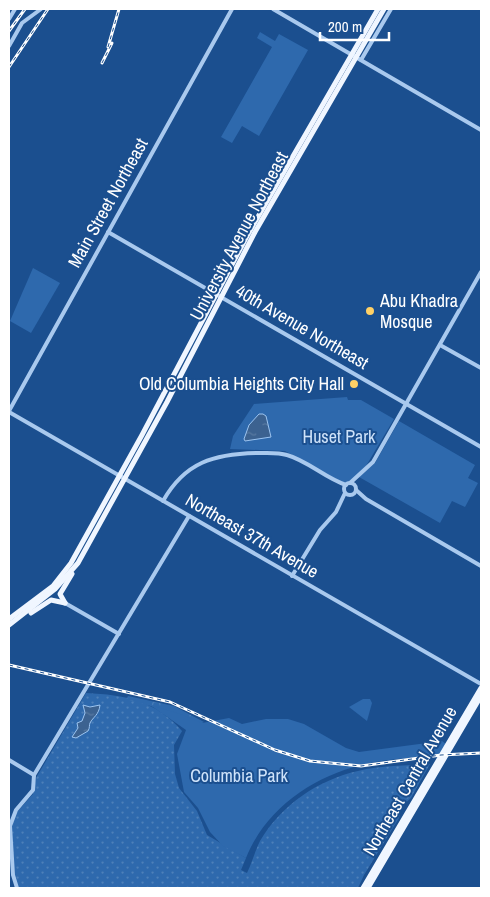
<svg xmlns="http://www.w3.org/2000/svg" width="490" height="897" font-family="'Archivo Narrow',sans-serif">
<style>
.grass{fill:url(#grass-dots)}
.forest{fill:url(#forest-crowns)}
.park{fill:#2e69ad}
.water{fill:url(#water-ripples);stroke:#9cc4f0}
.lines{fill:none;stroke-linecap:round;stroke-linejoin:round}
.tertiary{stroke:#a9c9ee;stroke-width:4}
.primary{stroke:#f0f6ff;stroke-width:5}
.rail-casing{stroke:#fff;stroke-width:3}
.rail{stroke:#1b4f8f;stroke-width:1;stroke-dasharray:4;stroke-linecap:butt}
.poi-dot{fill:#ffd166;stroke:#1b4f8f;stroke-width:2}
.labels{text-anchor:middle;stroke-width:4;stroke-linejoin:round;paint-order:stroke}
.street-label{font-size:18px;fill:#fff;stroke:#1b4f8f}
.poi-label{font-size:18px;fill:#fff;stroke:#1b4f8f;text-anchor:start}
.park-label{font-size:18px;fill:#cfe3fa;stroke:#1b4f8f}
</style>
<defs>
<pattern id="grass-dots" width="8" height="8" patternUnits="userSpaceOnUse" patternTransform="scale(1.25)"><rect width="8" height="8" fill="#2e69ad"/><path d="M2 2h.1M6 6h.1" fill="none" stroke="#4d80b9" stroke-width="1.8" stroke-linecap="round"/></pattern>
<pattern id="forest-crowns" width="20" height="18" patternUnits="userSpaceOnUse" patternTransform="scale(1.25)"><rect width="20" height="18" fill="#2e69ad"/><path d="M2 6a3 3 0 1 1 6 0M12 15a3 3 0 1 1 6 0" fill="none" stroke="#4d80b9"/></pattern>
<pattern id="water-ripples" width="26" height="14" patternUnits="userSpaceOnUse" patternTransform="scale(1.25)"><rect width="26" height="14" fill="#3c6290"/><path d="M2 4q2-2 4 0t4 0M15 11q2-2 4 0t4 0" fill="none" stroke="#597aa1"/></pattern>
</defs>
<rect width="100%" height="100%" fill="#1b4f8f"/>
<path class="grass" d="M 86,693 C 125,695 155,700 182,731 L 174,745 L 175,774 L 179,788 L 197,811 L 207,835 L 246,858 L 241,870 L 247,873 C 252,863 255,851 260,841 C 281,805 318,780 358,771 C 380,765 407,766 430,764 L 411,798 L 402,806 L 399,818 L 364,875 L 358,888 L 19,888 L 15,880 L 11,830 L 16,813 L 33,794 L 36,778 Z"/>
<polygon class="forest" points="128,696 174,706 204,722 198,725 154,707 129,700 127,698"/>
<g class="park">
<polygon points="260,32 275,41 279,34 308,50 259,136 242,126 232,143 221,137 272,47 257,38"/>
<polygon points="33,268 60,283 31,333 10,321"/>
<polygon points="347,397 348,400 361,400 394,419 366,466 350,483 343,483 285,451 230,449 233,436 254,404"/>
<polygon points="399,421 475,465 468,478 478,483 465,507 452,501 440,523 359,477 375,463"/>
<polygon points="363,699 370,699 372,703 367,721 349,707"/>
<path d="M 150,705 L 180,714 L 202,723 L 229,718 L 242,724 L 266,719 L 288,719 L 304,724 L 346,748 L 359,752 L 442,741 L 446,744 L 440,754 C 416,758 384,759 361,765 C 312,777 265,810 246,858 L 223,846 L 210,832 L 198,808 L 184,792 L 177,754 L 186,730 Z"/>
</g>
<g class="water">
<polygon points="259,414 263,414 266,416 271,437 245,441 244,439 249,425"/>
<path d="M 83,705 L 90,707 L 100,705 C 99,715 93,717 90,723 C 89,725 90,728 88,731 L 76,738 L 72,737 L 78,728 L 77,723 L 82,721 L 85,713 Z"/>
</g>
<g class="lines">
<g class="tertiary">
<polyline points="273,9 481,130"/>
<polyline points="9,19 15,9"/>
<polyline points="9,46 22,23 41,9"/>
<polyline points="361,60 391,9"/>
<polyline points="108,232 481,447"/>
<polyline points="440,345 481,368"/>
<polyline points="9,411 232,9"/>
<polyline points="9,412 481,684"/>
<circle cx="350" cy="489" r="6"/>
<polyline points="350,483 373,462 481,272"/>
<polyline points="356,490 366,499 481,566"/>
<path d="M 163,501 C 185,462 214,454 257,453 C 267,453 278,452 287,455 C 308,461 325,478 346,485"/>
<polyline points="292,576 320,530 336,512 345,493"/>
<polyline points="65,603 119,634"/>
<polyline points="9,760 34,775"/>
<polyline points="34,775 189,516"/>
<polyline points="17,888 13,875 10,826 16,810 33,790 34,775"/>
</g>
<g class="primary">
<polyline points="65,603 60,594 72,574"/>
<polyline points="31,613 51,600 65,603"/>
<polyline points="9,619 53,586 71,563 142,435 247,236 378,9"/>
<polyline points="9,625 55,589 78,563 167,402 255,232 384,9"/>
<polyline points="363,888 481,688"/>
<polyline points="368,888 481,696"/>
</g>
<g class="rail-casing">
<g id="rail">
<polyline points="9,31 25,9"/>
<polyline points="108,47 119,9"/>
<polyline points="102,63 112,43"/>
<polyline points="9,67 48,9"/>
<polyline points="9,665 170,702 275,750 310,761 361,766 441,755 481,753"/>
</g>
</g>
<use href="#rail" class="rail"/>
</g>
<g class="poi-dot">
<circle cx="370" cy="311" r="5"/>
<circle cx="354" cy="384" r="5"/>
</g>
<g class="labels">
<g class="street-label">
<text transform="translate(108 203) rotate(-61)" y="6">Main Street Northeast</text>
<text transform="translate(239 236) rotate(-62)" y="6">University Avenue Northeast</text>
<text transform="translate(302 327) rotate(30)" y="6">40th Avenue Northeast</text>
<text transform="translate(252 536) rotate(30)" y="6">Northeast 37th Avenue</text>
<text transform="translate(410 781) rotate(-60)" y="6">Northeast Central Avenue</text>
</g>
<g class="poi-label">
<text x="380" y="307">Abu Khadra<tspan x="380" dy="21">Mosque</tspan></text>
<text x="344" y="390" text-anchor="end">Old Columbia Heights City Hall</text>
</g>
<g class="park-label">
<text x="339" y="443">Huset Park</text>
<text x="239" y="782">Columbia Park</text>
</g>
</g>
<rect width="490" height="897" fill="none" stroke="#ffffff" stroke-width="20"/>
<path d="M320 32v8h69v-8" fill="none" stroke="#ffffff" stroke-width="2.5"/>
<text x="328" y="32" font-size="15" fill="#ffffff" stroke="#1b4f8f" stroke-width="4" paint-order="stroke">200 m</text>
</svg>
